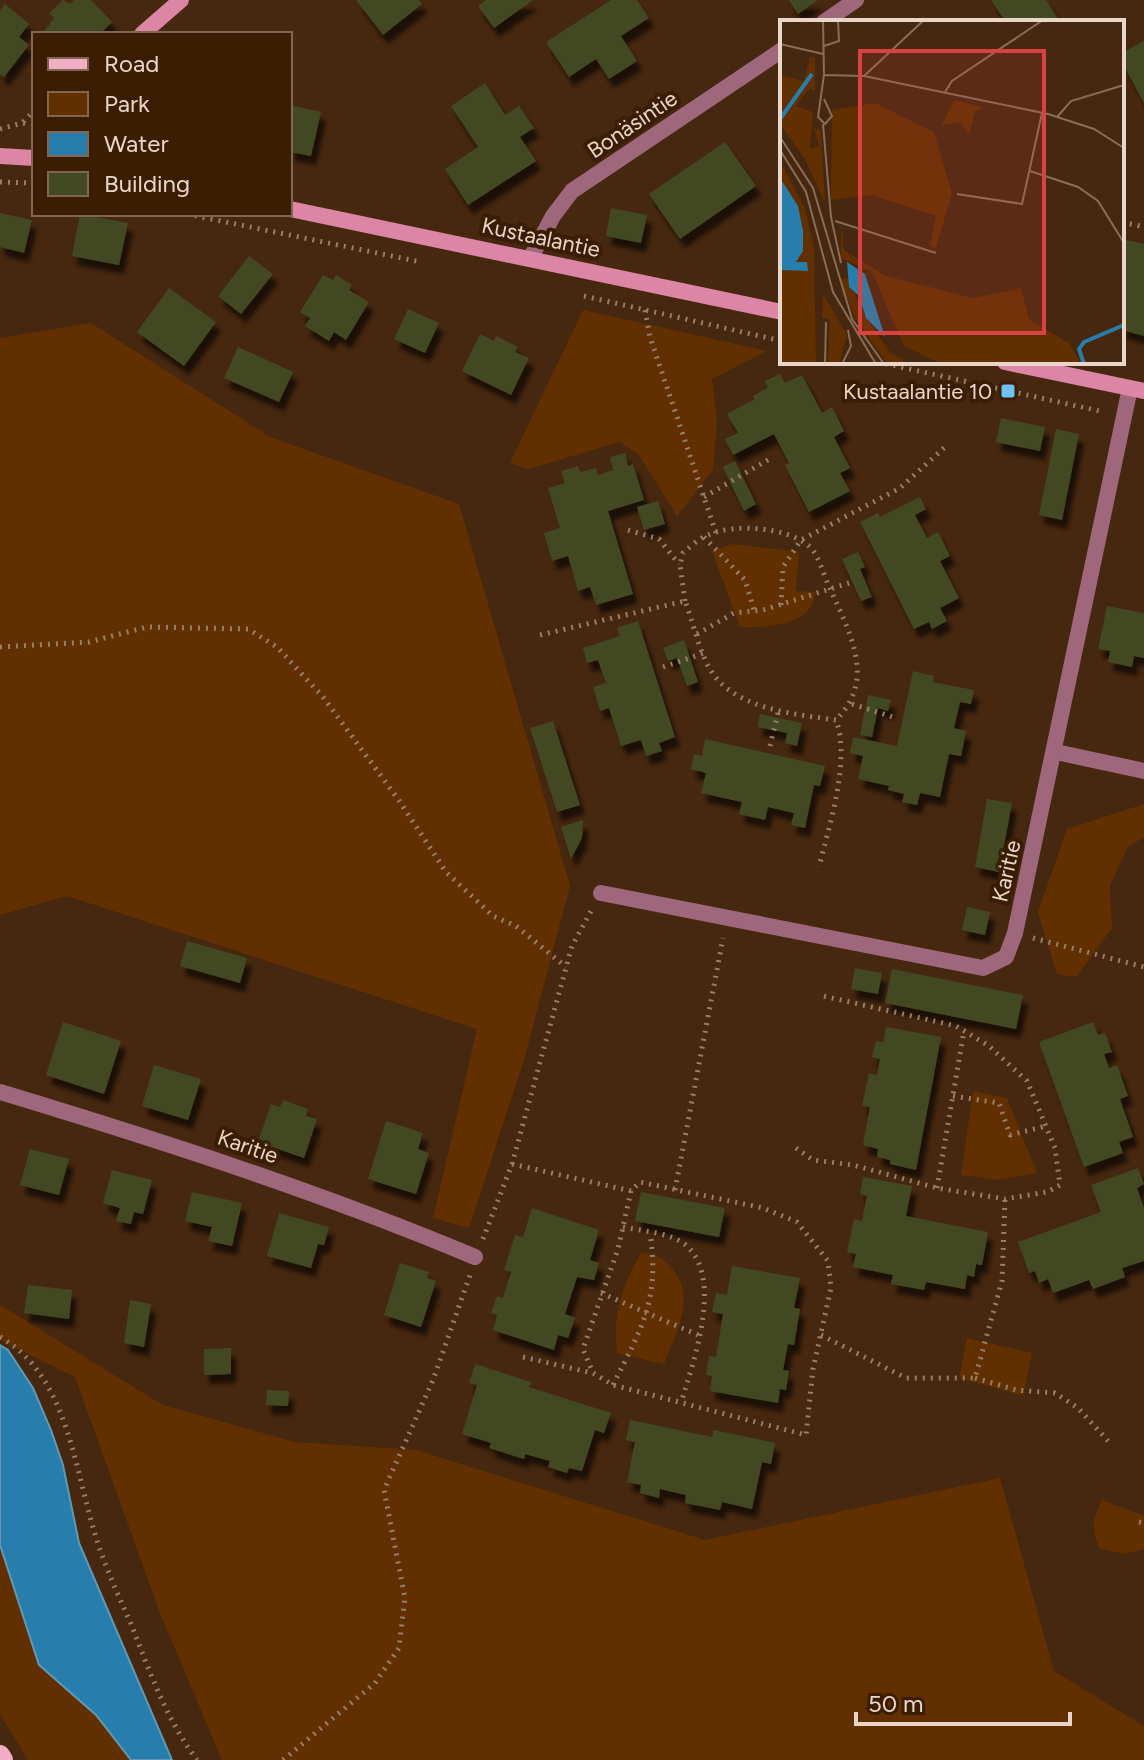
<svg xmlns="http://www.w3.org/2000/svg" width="1144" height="1760" font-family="Figtree,sans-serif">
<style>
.green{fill:#623000}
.water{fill:#277eac;stroke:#6298b4;stroke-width:2}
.building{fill:#434923;filter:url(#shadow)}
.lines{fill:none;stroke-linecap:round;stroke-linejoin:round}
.path{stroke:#977e6b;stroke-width:5;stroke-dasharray:2 6;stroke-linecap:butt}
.street{stroke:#9e677b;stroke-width:16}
.secondary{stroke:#dc85a5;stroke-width:16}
.primary{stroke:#f2aec5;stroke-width:20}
.poi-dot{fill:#6fc2f4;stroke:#3b1d04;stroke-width:3}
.labels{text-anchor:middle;stroke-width:8;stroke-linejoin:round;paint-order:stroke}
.street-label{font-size:22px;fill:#ead6c8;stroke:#3b1d04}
.poi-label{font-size:22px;fill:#ead6c8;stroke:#3b1d04;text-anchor:end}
.inset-river{fill:none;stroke:#277eac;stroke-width:4}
.inset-road{fill:none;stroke:#886d59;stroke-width:2}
.view{fill:#d94240;fill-opacity:0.15;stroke:#d94240;stroke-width:4}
.inset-edge{fill:none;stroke:#ead6c8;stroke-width:4}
</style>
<defs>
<filter id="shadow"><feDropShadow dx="5" dy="9" stdDeviation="2" flood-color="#0009"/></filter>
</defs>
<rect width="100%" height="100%" fill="#46270f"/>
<g class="green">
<polygon points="583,310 767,351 712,379 717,421 713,470 677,516 639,455 620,442 528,469 510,463"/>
<polygon points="91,323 270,437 459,504 570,886 524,1060 469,1228 433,1218 477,1029 67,896 0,915 0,338"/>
<path d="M 732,544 L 799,552 L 796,591 L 815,592 C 814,626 765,628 740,627 L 712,551 Z"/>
<polygon points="1144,804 1144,837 1128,847 1110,885 1112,928 1076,977 1057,974 1038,912 1067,829"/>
<polygon points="973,1091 1007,1098 1037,1173 999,1180 961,1175"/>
<path d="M 641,1253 C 656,1253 664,1259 673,1270 C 697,1297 675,1335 664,1364 L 617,1353 C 612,1315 622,1286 641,1253 Z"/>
<polygon points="0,1305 163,1405 295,1442 416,1450 705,1540 1000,1478 1054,1671 1144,1726 1144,1760 222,1760 161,1616 75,1377 0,1340"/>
<polygon points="967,1338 1032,1353 1023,1396 959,1378"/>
<path d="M 1102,1500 L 1144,1516 L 1144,1549 L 1125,1554 L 1100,1549 C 1091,1529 1092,1520 1102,1500 Z"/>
<polygon points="0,1545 39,1665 96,1715 131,1760 28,1760 0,1714"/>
</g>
<polygon class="water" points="0,1345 8,1350 33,1388 51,1430 63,1465 79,1543 172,1760 131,1760 96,1715 39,1665 0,1545"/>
<g class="building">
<polygon points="63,0 70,4 74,0 91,0 112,22 100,34 42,34 54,18 49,13"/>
<polygon points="356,0 419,0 422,4 383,35"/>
<polygon points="486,0 533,0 494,28 478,6"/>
<polygon points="611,0 637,0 649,18 621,36 637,61 609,79 596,59 569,77 546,42"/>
<polygon points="789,0 818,0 798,14"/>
<polygon points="991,0 1046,0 1060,22 997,22 1003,18"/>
<polygon points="5,4 29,24 19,37 29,45 4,77 0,74 0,10"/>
<polygon points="1144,41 1144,103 1122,62 1122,53"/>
<polygon points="485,83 505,115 519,106 534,128 520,137 536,161 468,205 445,169 478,147 451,106"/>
<polygon points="290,105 321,112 311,156 290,152"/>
<polygon points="725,142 756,186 680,239 649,194"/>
<polygon points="611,208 647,215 641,243 606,236"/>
<polygon points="0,213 32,220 24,253 0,247"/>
<polygon points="80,214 128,223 119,265 72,256"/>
<polygon points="1126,240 1144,244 1144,336 1122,330 1122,258"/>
<polygon points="249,256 273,274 241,314 218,296"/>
<polygon points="323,275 333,280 336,275 352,285 349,290 369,302 346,340 334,332 329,341 305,326 310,318 300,312"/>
<polygon points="169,288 216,322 184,366 137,332"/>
<polygon points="408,309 439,323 425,353 394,339"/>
<polygon points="480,334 494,341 496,336 518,347 515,352 529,358 511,395 462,371"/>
<polygon points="238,347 293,372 279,402 224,378"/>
<polygon points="780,374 785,383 802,375 822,413 832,407 844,431 834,437 850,468 840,473 850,491 809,512 785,465 789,463 774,434 733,455 725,439 738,433 727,414 755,399 753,396 768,387 765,381"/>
<polygon points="1001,418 1045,427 1040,451 996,442"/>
<polygon points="1056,429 1079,434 1062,520 1039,515"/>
<polygon points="625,453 628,466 633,464 644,500 608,511 633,594 596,605 590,587 578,591 568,556 552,561 544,533 560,528 548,488 565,483 561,471 578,466 580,472 596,468 598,475 613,470 610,457"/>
<polygon points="735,461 756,504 744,511 723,467"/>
<polygon points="920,497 926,509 915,515 927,538 938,532 950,556 940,561 959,598 940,608 947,621 932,629 929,622 914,629 860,522 878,513 880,517"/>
<polygon points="658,501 665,524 644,530 637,507"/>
<polygon points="858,552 865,567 860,569 872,597 861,601 842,559"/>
<polygon points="1107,606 1144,613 1144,658 1134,656 1132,667 1108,662 1110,651 1098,649"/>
<polygon points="638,621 675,737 659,743 662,751 646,756 641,740 621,746 609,708 600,711 593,687 606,683 598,660 587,663 583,648 620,636 617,628"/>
<polygon points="684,640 698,682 687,686 677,658 668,661 663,648"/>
<polygon points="913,671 934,676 933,682 974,690 971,704 960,702 954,728 966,731 961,756 949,754 940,797 920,793 917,805 902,802 904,794 888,790 889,786 858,779 863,756 850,753 853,737 897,746"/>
<polygon points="868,695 891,700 888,711 878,708 872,737 860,735"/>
<polygon points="760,714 802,723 797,746 785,743 787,733 758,727"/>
<polygon points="553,721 580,805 557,812 530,728"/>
<polygon points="705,739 825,766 820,786 814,785 805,828 791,825 794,813 768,807 765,820 739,814 742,802 701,793 706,773 691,769 694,754 702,756"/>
<polygon points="987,799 1012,803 999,872 975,867"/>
<polygon points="583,820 582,838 571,859 561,827"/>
<polygon points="967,907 990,912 985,935 962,930"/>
<polygon points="187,941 247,958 240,983 180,966"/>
<polygon points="855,968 882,973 878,994 851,989"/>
<polygon points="892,969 1023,995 1016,1029 885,1003"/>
<polygon points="63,1022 121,1041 104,1094 46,1075"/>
<polygon points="1093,1022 1098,1035 1105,1033 1112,1052 1104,1054 1109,1068 1117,1065 1128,1096 1120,1099 1133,1137 1119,1142 1123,1153 1084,1167 1039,1042"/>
<polygon points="886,1027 941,1037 916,1170 890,1164 890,1160 877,1157 878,1149 863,1145 870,1107 862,1106 869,1073 877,1075 880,1059 872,1057 876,1041 883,1042"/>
<polygon points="154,1065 201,1079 188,1120 142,1106"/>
<polygon points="283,1100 308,1109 306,1116 317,1119 304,1158 258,1142 271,1104 280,1107"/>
<polygon points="386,1121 423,1133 418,1149 429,1153 416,1194 368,1179"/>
<polygon points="30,1149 69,1159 59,1195 20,1185"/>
<polygon points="1138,1168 1144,1184 1137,1188 1144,1208 1144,1261 1122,1268 1125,1277 1093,1289 1089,1280 1053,1293 1048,1279 1039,1283 1035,1271 1029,1273 1018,1242 1101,1212 1091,1185"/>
<polygon points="112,1170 152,1180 143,1214 134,1212 131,1224 116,1221 120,1208 103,1203"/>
<polygon points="863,1177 912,1186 906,1216 988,1232 982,1265 976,1264 974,1277 967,1275 965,1289 926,1282 924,1290 891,1284 893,1275 853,1267 856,1254 847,1252 854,1219 862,1221 867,1196 860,1194"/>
<polygon points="192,1192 242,1203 232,1246 208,1241 212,1227 185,1221"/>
<polygon points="641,1192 725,1208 719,1237 635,1221"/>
<polygon points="532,1208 599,1230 590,1260 599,1263 594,1280 577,1277 565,1314 575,1318 568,1338 558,1335 554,1350 493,1330 497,1315 491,1313 497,1296 503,1298 511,1272 504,1270 515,1235 523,1237"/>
<polygon points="279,1213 329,1227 324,1245 318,1244 311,1268 267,1256"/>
<polygon points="400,1263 429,1272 427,1278 436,1281 421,1327 384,1315"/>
<polygon points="732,1266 800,1278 794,1308 800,1309 794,1345 788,1344 783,1370 789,1371 786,1390 780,1389 778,1403 710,1391 712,1376 706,1375 709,1356 716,1357 723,1314 712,1312 716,1293 727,1295"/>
<polygon points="28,1285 72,1290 69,1319 24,1313"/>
<polygon points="130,1300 151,1304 144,1347 124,1343"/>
<polygon points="231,1348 231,1374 204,1375 204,1349"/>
<polygon points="475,1364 531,1382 529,1387 611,1413 604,1433 595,1430 582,1471 569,1468 567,1473 548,1467 550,1461 525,1454 524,1459 489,1448 491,1443 462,1434 477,1385 469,1383"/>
<polygon points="267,1390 289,1391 288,1406 266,1405"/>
<polygon points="630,1420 712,1437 714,1430 775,1443 771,1464 762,1462 752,1509 722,1502 720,1510 685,1503 686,1495 660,1489 659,1498 640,1493 641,1485 627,1482 635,1442 626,1440"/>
</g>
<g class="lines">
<g class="path">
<polyline points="23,122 34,111"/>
<polyline points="0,129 22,123 34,125"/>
<polyline points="0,182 34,183"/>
<polyline points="187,214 421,262"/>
<polyline points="1122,222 1144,227"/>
<polyline points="584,296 782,341"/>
<polyline points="645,310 650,337 716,533"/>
<polyline points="878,362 1104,412"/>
<polyline points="704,497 773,457"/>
<polyline points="628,530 659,539 679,564"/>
<polyline points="704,537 745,580 754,610"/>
<path d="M 685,601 L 680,565 L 683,553 C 690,547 699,538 708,535 C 734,523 787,527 809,546 C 818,554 823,573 828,584 C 848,630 878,678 836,720"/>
<polyline points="781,605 783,567 801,540 900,488 945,447"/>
<polyline points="697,634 734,613 763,610 849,583"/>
<path d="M 540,635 L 685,601 C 693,622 698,646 708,666 C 731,709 793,714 836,720 C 851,760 829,826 819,867"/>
<polyline points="0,647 89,642 147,627 248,629 277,647 323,697 398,799 446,872 493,916 516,926 566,967"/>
<polyline points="663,667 704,653"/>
<polyline points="852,704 896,718"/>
<polyline points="770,746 779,709"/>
<polyline points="1033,938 1144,967"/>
<polyline points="953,1096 999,1103 1010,1135 1046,1126"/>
<polyline points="796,1148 813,1160 853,1165 937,1188 1005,1199 1047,1192 1060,1185 1055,1148 1027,1081 989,1046 956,1026 823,996"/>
<polyline points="512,1164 631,1191 640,1182 763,1208 797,1222 828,1261 831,1288 813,1369 806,1435 613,1385 593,1373 583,1349 618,1249 631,1191"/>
<polyline points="937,1188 964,1031"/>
<polyline points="675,1190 723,938"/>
<path d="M 623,1227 C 642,1231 674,1233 688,1247 C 723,1282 693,1362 681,1403"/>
<polyline points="483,1239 512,1164 572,946 591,911"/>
<polyline points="601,1293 698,1335"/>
<polyline points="821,1335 906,1378 975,1378 1002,1281 1005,1199"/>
<path d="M 0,1337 C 67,1375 74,1466 95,1534 C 104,1564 118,1595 131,1624 C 150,1672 166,1719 197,1760"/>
<polyline points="523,1357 592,1373"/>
<polyline points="975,1378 1016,1390 1055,1393 1078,1408 1108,1441"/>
<path d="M 613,1385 C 642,1327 660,1300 650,1233"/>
<polyline points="1139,1522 1144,1523"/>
<polyline points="283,1760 375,1683 399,1648 405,1598 384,1490 433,1380 470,1275"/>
</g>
<g class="street">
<polyline points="824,22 856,0"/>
<polyline points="531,257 553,216 572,191 782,50"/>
<polyline points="1056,752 1144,771"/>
<polyline points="601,893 983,968 1006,957 1015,933 1130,388"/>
<path d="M 0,1092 C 162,1141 320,1192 475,1257"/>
</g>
<g class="secondary">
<polyline points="142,34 181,0"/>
<polyline points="0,156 34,158"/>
<polyline points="290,209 782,312"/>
<polyline points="1005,362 1144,391"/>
</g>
<polyline class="primary" points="0,1755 3,1760"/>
</g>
<rect class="poi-dot" x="1000" y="383" width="16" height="16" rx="4"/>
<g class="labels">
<g class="street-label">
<text transform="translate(632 124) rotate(-34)" y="8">Bonäsintie</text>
<text transform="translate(541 237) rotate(12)" y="8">Kustaalantie</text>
<text transform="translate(1006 871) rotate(-77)" y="8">Karitie</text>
<text transform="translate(248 1146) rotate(19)" y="8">Karitie</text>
</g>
<g class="poi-label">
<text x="992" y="399">Kustaalantie 10</text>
</g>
</g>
<g transform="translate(780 20)">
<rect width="344" height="344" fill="#46270f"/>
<path d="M 30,37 L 35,37 L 35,71 L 30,68 L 16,86 L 33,92 L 30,129 L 39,126 L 34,108 L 41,111 L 45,183 L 25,139 L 0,104 L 0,55 L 24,61 ZM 174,80 L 203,87 L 195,92 L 189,114 L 180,102 L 162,105 ZM 95,83 L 154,112 L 172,173 L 156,228 L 150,226 L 156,196 L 91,175 L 51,180 L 52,90 ZM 0,141 L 25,189 L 34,228 L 36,344 L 0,344 L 0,250 L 28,251 L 15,242 ZM 61,204 L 64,230 L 106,256 L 193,278 L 241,268 L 249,299 L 290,324 L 301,344 L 162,344 L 124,326 L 92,252 L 61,238 ZM 68,258 L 86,298 L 110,332 L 128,344 L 109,344 L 103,338 L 74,296 L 59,259 ZM 43,274 L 67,315 L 59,344 L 48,344 L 50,299 L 42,298 Z" fill="#623000"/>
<path d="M 0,158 L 18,186 L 23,211 L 23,231 L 16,242 L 27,242 L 28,251 L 0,250 ZM 67,242 L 85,254 L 105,317 L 86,298 L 79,276 L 69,267 Z" fill="#277eac"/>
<path class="inset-river" d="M 0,99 L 32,54M 304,344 L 299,329 L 304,322 L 344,305"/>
<path class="inset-road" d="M 43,0 L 44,55 L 84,56 L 268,94 L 314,109 L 344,128M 0,24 L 43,34M 44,26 L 59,21 L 58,0M 44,55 L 38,97 L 45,104 L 52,96 L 44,79M 84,56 L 144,0M 165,72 L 172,61 L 263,0M 277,97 L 291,81 L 344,65M 43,104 L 51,197 L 61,243M 0,117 L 33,168 L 72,299 L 104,344M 0,130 L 26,172 L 53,272 L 96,344M 250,151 L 298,167 L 318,181 L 344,223M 177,174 L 242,184 L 262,93M 55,201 L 156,233M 63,342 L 71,326 L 68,310M 45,344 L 46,302"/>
<path class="view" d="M 80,31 L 264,31 L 264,313 L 80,313 Z"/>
<rect width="344" height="344" class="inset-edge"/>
</g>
<rect x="32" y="32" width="260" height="184" fill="#3b1d04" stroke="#816752" stroke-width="2"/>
<rect x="48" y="58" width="40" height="12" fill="#f2aec5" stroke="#816752" stroke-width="2"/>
<text x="104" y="72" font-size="24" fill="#ead6c8">Road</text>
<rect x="48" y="92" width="40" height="24" fill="#623000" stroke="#816752" stroke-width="2"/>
<text x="104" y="112" font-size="24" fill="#ead6c8">Park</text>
<rect x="48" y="132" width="40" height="24" fill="#277eac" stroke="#816752" stroke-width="2"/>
<text x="104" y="152" font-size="24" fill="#ead6c8">Water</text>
<rect x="48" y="172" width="40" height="24" fill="#434923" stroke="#816752" stroke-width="2"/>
<text x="104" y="192" font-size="24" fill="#ead6c8">Building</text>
<path d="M856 1712v12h214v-12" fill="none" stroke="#ead6c8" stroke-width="4"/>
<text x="868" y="1712" font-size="24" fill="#ead6c8" stroke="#3b1d04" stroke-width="6" paint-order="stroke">50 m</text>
</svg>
